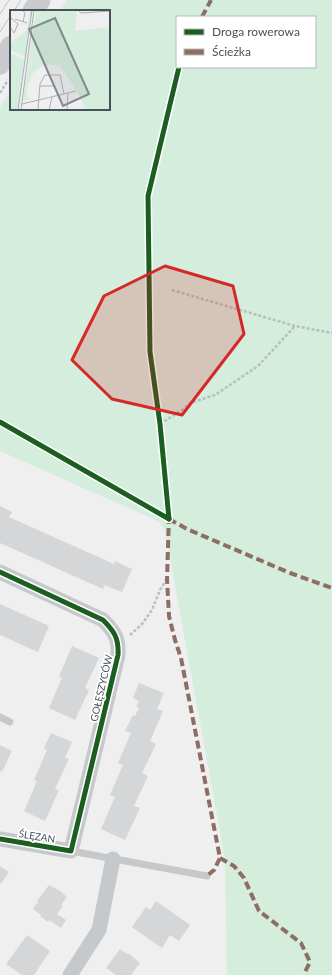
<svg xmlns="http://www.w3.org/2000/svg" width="332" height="975" font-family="Lato,sans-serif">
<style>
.green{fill:#d4eddc;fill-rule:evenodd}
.building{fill:#d5d6d7}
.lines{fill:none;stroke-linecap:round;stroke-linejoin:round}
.path{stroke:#b6c1bd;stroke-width:2.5;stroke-dasharray:3 2;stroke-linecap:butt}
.service{stroke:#c6c9cb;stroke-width:7}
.minor{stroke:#c6c9cb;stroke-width:15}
.secondary{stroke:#c8cacd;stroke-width:21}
.tram{stroke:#c2c4c6;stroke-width:1}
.quiet{stroke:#8d6e63;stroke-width:4;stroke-dasharray:8 4;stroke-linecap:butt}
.cycleway-casing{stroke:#fff;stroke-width:8}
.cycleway{stroke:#1b5e20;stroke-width:5}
.marked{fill:#d62828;fill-opacity:0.2;stroke:#d62828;stroke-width:3;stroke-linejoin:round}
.labels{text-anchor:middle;stroke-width:3.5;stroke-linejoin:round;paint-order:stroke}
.street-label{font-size:10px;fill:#47525a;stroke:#fff}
.inset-road{fill:none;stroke:#acb0b3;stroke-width:1}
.view{fill:#82898e;fill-opacity:0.15;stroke:#82898e;stroke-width:2}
.inset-edge{fill:none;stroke:#47525a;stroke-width:2}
</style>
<rect width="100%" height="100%" fill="#efefef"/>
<path class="green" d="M 67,0 L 332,0 L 332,975 L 227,975 L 225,859 L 165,531 L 160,522 L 0,451 L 0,107 L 11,90 L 11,109 L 109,109 L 109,11 L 60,11 ZM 177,17 L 315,17 L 315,67 L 177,67 Z"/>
<g class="building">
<polygon points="0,506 12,512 9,517 114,564 115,561 132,569 122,592 104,585 103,589 0,543"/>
<polygon points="0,604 49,626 38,652 0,635"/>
<polygon points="72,646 99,658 85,688 89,690 75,720 49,708 62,678 59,676"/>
<polygon points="139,683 164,693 157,709 163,711 150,741 156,744 142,773 148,776 134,806 140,808 125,840 101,829 115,797 110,795 123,765 118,763 131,733 125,731 133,715 135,716 139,708 136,707 139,701 133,698"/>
<polygon points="51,733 72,742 65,758 69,759 55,789 59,790 45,821 24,811 37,781 34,780 47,750 44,748"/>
<polygon points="0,745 12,751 2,772 0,771"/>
<polygon points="0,866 9,872 1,884 0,883"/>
<polygon points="49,885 60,891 67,897 61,905 63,906 57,914 66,920 61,928 49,920 48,922 40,916 41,915 33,909 38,902 37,901"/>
<polygon points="156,901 190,925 179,941 170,935 162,948 132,927 146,907 150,910"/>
<polygon points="27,935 50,951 34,975 22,975 6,964"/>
<polygon points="120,949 127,954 128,953 140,963 131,975 116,975 106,968"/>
</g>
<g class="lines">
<g class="path">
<polyline points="0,93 8,80"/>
<polyline points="172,290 295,326 332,333"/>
<polyline points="0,422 169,519"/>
<polyline points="160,424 182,410 190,403 215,395 258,366 295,326"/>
<polyline points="130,635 142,624 152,610 160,590 167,579"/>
</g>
<g class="service">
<polyline points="0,717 10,722"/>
<polyline points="71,851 207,876"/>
</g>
<g class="minor">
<path d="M 0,572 L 103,620 C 114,631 119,638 118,655 L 71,851 L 0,839"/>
<polyline points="70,975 99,930 113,859"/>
</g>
<g class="secondary">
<polyline points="33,11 40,0"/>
<polyline points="0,64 11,46"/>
</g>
<g class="tram">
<polyline points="14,11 21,0"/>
<polyline points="0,14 9,0"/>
<polyline points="0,32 11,15"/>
</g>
<g class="quiet">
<polyline points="202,17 211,0"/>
<polyline points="169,516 167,579 169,616 175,640 181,658 220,858 214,870 207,876"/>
<polyline points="169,519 187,529 290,573 332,588"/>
<polyline points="220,858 234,866 244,878 259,911 301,943 310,962 305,972 306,975"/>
</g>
<g class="cycleway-casing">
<g id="cycleway">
<polyline points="0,422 169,519"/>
<polyline points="169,519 160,424 150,352 148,196 179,67"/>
<path d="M 0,572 L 103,620 C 114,631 119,638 118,655 L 71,851 L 0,839"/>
</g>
</g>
<use href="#cycleway" class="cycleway"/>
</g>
<path class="marked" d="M 165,266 L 233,286 L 244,334 L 182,415 L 112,399 L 72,360 L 104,296 Z"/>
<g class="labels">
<g class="street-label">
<text transform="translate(101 688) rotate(-77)" y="4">GOŁĘSZYCÓW</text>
<text transform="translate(37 836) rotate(9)" y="4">ŚLĘZAN</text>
</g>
</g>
<g transform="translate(10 10)">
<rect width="100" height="100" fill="#efefef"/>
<path d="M 20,0 L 22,0 L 15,47 L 0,39 L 0,33 L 17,21 ZM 26,0 L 67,0 L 65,21 L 100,17 L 100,100 L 76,100 L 66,79 L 49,55 L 33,55 L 22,64 L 17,78 L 17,88 L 21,89 L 13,91 ZM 0,43 L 14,50 L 8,100 L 0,100 Z" fill="#d4eddc"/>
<path class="inset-road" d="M 12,0 L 15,3 L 13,12M 68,0 L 71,3 L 100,1M 0,7 L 8,14 L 4,23 L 0,17M 5,9 L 17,13M 30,76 L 45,76M 12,94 L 66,81M 8,100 L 22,0M 11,100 L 24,0M 28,100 L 30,74 L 35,65 L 50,65 L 54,84M 39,100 L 42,87M 57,100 L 58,83"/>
<path class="view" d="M 45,8 L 79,84 L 53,96 L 19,19 Z"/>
<rect width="100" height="100" class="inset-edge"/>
</g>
<rect x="176" y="16" width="140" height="52" fill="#ffffff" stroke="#b5babd"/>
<rect x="184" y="29" width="20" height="6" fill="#1b5e20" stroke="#b5babd"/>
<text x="212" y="36" font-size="12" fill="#47525a">Droga rowerowa</text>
<rect x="184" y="49" width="20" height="6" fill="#8d6e63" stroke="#b5babd"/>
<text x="212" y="56" font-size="12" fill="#47525a">Ścieżka</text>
</svg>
